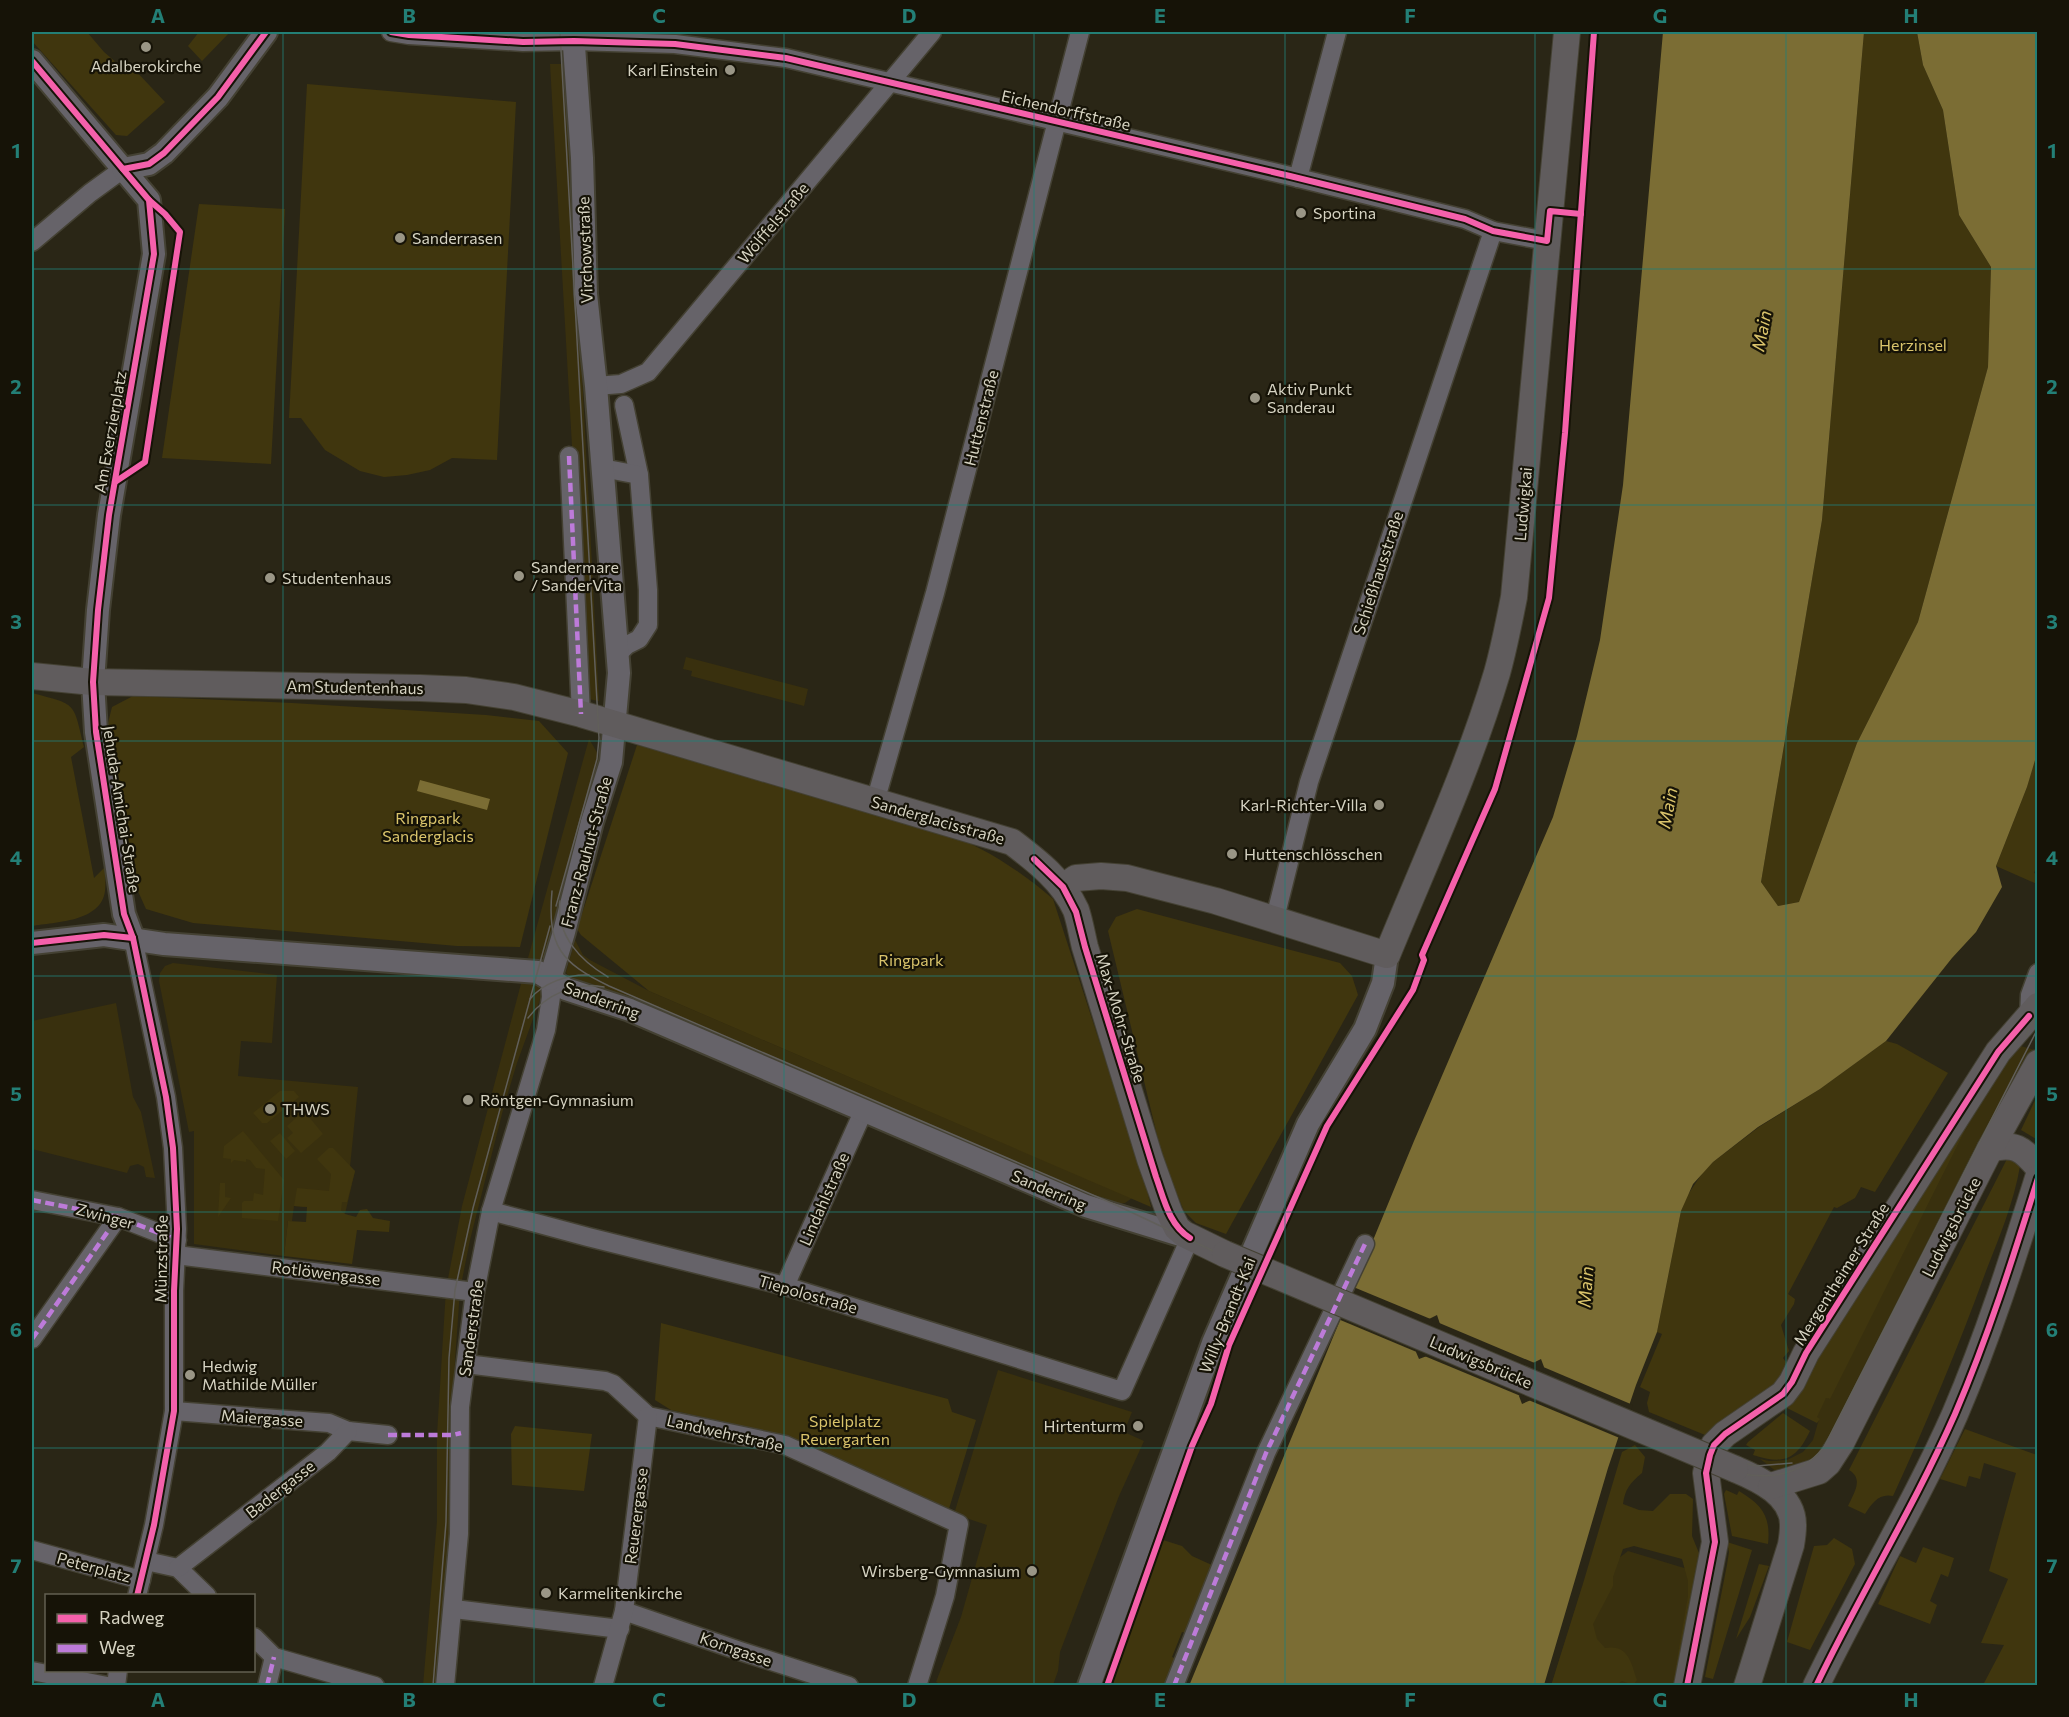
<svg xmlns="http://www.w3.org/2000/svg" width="2069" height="1717" font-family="Commissioner,sans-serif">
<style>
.built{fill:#39300e}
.green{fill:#40360e}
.water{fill:#7b6d34;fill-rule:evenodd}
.pier{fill:#2a2616}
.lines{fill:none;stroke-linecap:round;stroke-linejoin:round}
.minor-casing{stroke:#444133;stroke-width:21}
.tertiary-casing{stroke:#444133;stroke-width:26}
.secondary-casing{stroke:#444133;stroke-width:28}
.minor{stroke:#666369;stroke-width:18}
.tertiary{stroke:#666369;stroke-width:22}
.secondary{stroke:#605c5d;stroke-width:26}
.tram{stroke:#615f5a;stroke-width:1.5}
.secondary-bridge-casing{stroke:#444133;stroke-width:28;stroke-linecap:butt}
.secondary-bridge{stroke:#605c5d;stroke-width:26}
.quiet{stroke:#bd7bd9;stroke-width:4.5;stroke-dasharray:9 4.5;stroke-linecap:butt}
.cycleway-casing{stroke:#161307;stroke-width:10}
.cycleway{stroke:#f560ab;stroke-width:6}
.grid{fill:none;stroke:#237f76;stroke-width:1.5;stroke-opacity:0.55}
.poi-dot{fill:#9a9686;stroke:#161307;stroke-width:2}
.labels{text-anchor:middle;stroke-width:4.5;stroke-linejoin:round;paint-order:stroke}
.poi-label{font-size:16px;fill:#d6d3c2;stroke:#161307;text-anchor:start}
.street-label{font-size:16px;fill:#d6d3c2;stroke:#161307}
.park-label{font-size:16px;fill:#dac46b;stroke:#161307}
.water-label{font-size:18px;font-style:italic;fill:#dbc46b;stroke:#161307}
.neatline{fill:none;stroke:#237f76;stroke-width:2}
.grid-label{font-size:20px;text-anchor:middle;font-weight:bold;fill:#237f76}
</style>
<rect width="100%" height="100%" fill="#2a2616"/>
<g class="built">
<polygon points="550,64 566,64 599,701 588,699 584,654"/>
<polygon points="686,657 808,689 804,706 691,676 692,671 683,669"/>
<polygon points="589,739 598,754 599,769 547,956 538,960 533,960 528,958"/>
<polygon points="575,940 583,955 590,960 649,991 1132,1198 1125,1203 1112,1205 569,979 566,972"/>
<polygon points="173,963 277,975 272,1043 241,1041 238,1076 358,1087 350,1167 355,1171 345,1214 341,1210 294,1206 292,1221 288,1221 284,1256 194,1244 194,1131 189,1132 159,981 160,973 165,966"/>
<polygon points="522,980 538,985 541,991 541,997 517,1063 504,1106 470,1240 460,1290 455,1361 451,1521 439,1685 423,1686 437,1521 437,1435 446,1289 462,1206"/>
<polygon points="116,1003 133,1097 141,1112 155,1178 146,1177 144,1167 138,1164 130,1166 127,1173 32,1149 32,1021"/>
<polygon points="2017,1045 2035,1050 1826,1454 1781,1475 1760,1459 1769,1461 1787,1460 1803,1452 1813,1440 1819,1419 1816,1417 1826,1397 1829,1399 1999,1063"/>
<polygon points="998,1370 1132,1412 1124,1432 1144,1441 1119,1496 1060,1652 1058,1671 1053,1685 944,1686 936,1682 961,1617 987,1525 954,1514"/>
<polygon points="1628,1551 1694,1571 1678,1685 1551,1686 1582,1587"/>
</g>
<g class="green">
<polygon points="32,32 87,32 104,52 118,64 134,69 165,102 127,136 116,135 32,41"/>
<polygon points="199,32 230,32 202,61 188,46"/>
<polygon points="1864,32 1917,32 1923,65 1943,110 1959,215 1991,267 1988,367 1918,622 1857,743 1799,902 1778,906 1761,882 1822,520"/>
<polygon points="307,84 516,102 497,460 452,458 430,470 407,475 384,477 360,471 325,450 301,418 289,418"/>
<polygon points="199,204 285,209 271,464 162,458"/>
<path d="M 32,693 C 77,705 73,701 84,747 L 71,757 L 94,878 L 105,867 C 105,875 106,883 105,891 C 101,922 55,922 32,926 Z"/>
<polygon points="133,696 292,703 486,715 539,721 568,753 520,947 457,946 193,923 146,909 133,880 105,735 112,707"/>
<path d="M 637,745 L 937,829 C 981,846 1017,868 1053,899 L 1145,1182 L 1151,1207 L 649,991 L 581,935 L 577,929 Z"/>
<polygon points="2037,750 2038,862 2034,873 2037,874 2037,884 1996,866 2027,787"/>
<polygon points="1137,909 1340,963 1352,976 1358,995 1226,1234 1196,1223 1184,1211 1163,1160 1108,931 1116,917"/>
<polygon points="1886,1041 1897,1044 1948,1073 1875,1192 1861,1187 1855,1198 1837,1208 1834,1207 1788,1294 1795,1299 1794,1304 1781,1325 1789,1351 1783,1358 1793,1372 1710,1437 1649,1412 1647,1403 1650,1392 1640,1387 1662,1334 1657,1332 1681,1211 1687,1196 1703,1172 1713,1162 1759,1127 1820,1089"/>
<polygon points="1999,1063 1830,1399 1826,1398 1817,1417 1820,1419 1817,1423 1785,1407"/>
<polygon points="280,1091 294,1091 299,1097 267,1123 262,1123 253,1113"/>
<polygon points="2037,1096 2038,1135 2036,1139 2021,1130"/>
<polygon points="304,1111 323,1134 301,1153 287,1138 293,1133 287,1126"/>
<polygon points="243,1131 284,1180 278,1221 242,1218 242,1203 244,1201 253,1201 254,1193 263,1195 265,1169 256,1168 250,1160 246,1159 246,1162 234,1160 231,1163 231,1159 223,1158 224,1146"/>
<polygon points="280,1133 295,1151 286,1159 270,1141"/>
<polygon points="329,1148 333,1148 355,1171 347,1202 342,1202 341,1210 345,1214 356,1217 360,1210 367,1209 373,1218 390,1221 389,1232 357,1230 352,1264 284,1256 288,1221 306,1222 307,1207 294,1206 297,1188 329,1191 331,1174 317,1159"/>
<path d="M 2008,1157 L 2015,1161 L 2020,1166 C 2014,1202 1999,1238 1986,1271 C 1958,1348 1927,1422 1893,1496 C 1879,1493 1872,1503 1865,1514 L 1848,1506 C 1854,1493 1864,1479 1849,1470 Z"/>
<polygon points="220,1183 225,1183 225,1197 231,1198 218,1217"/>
<polygon points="661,1323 948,1399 952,1412 976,1420 948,1512 812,1446 768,1432 671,1410 655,1400"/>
<path d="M 1783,1413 L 1810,1431 C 1796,1460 1784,1465 1753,1455 L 1755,1450 L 1746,1445 L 1748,1442 Z"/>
<polygon points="515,1426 592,1434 584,1491 512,1485 511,1434"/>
<polygon points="1965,1429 2037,1455 2037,1685 1983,1685 2004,1645 1981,1643 2008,1579 1989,1571 2016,1473 1984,1463 1980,1479 1969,1476 1966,1487 1940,1479"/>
<path d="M 1635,1445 L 1645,1457 L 1642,1473 C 1630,1483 1625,1489 1623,1504 L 1639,1510 L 1653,1511 L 1670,1494 L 1686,1494 L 1693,1499 L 1692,1536 L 1701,1558 L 1678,1685 L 1673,1683 L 1688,1596 L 1688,1581 L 1682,1559 L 1634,1546 L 1623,1549 L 1613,1577 L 1613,1586 L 1593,1624 L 1597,1639 L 1605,1648 C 1628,1644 1631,1662 1637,1680 L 1633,1685 L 1622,1681 L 1616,1685 L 1551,1686 L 1582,1587 L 1622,1452 Z"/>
<path d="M 1726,1490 L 1737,1495 L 1739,1491 C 1762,1505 1771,1516 1768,1544 L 1732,1536 L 1724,1494 Z"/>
<polygon points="1834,1538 1852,1549 1855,1564 1810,1650 1787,1642 1814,1546 1827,1545"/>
<polygon points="1163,1540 1182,1546 1192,1556 1214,1566 1189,1634 1182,1632 1172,1657 1179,1660 1168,1685 1112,1686"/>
<polygon points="1727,1542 1752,1550 1713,1679 1705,1677 1727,1565 1729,1552"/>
<polygon points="1923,1547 1954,1558 1948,1577 1941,1574 1930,1601 1937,1605 1930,1624 1878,1604 1900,1556 1916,1563"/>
<polygon points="1759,1564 1769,1566 1750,1617 1736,1639"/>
</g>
<g class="water">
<path d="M 1663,32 L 1864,32 L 1822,520 L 1761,882 L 1778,906 L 1799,902 L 1857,743 L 1918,622 L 1988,367 L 1991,267 L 1959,215 L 1943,110 L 1923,65 L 1917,32 L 2037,32 L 2038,750 L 2027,787 L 1996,866 L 2002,887 L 1976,932 L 1952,958 L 1886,1041 L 1820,1089 L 1758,1127 L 1713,1162 L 1693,1184 L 1681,1211 L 1657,1332 L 1636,1385 L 1608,1468 L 1544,1685 L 1189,1686 L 1414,1141 L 1553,817 L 1577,736 L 1600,640 L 1623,485 ZM 1437,1315 L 1440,1324 L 1427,1356 L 1419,1359 L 1416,1352 L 1429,1319 ZM 1541,1359 L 1544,1367 L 1531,1400 L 1522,1404 L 1519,1396 L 1533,1363 Z"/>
<polygon points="420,780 490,799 487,810 417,791"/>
</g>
<g class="pier">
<polygon points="1351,1286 1433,1320 1419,1353 1338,1319"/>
<polygon points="1437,1322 1537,1364 1523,1397 1422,1355"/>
<polygon points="1541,1366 1633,1405 1622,1439 1526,1399"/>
</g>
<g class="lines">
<g class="minor-casing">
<g id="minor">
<polyline points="391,32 409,35 523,42 574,41 675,44 786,58 1290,176 1465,219 1493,231 1547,241"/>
<polyline points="1298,178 1337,32"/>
<polyline points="32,242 90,193 123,169"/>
<polyline points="596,386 621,384 648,372 932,32"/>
<polyline points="624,405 639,475"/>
<polyline points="569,456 581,714"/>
<polyline points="602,468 639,475 648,590 648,625 639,639 627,645 617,655"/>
<polyline points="875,802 935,593 1080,32"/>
<polyline points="1275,918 1309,782 1493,231"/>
<polyline points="133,938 166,1097 173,1148 177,1229 174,1291 174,1411 154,1525 137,1596"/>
<polyline points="2029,1016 2030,995 2038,973"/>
<polyline points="32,1200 118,1217 177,1240"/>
<polyline points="491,1211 588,1237 785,1286 1122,1391 1190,1238"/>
<polyline points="176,1255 475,1292"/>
<polyline points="785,1286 863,1112"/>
<polyline points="32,1339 118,1217"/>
<polyline points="466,1364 605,1381 613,1384 648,1416 785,1445 959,1524 945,1596 917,1686"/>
<polyline points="174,1411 329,1423 348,1431 388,1435"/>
<polyline points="32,1550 141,1580"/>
<polyline points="146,1561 178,1568 207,1596"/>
<polyline points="178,1568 328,1452 348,1431"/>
<polyline points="454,1609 620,1629"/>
<polyline points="624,1611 740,1651 849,1686"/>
<polyline points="254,1637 274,1657 375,1686"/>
<polyline points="32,1671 107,1686"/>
<polyline points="116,1686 118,1670"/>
<polyline points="267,1686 274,1657"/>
<polyline points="445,1686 459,1534 460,1407 475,1292 491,1211 546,1030 551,997 550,979"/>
<polyline points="603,1686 624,1611 648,1416"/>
<polyline points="1174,1686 1266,1453 1365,1244"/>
</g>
</g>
<g class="tertiary-casing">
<g id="tertiary">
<polyline points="32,61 149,200 154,254 109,515 98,610 93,682 96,732 124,914 133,938"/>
<polyline points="123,169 149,164 164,153 218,97 266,32"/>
<polyline points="32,943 104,935 164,944 538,972 566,989 630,1010 1086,1206 1190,1238"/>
<polyline points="550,979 564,932 592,822 611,762 619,673 596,386 586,294 582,158 573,32"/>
<polyline points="1089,1686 1213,1343 1308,1124 1365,1029 1383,983 1387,955"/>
</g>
</g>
<g class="secondary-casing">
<g id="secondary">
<path d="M 32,676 L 93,682 L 420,688 L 466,690 L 514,697 L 581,714 L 1012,842 C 1037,861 1063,881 1076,910 C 1080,922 1082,935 1085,947 L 1150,1159 L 1169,1212 L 1177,1228 L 1184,1234 L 1225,1254"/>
<path d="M 1063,887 L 1076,878 L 1101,876 L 1127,878 L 1216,901 L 1387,955 C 1425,862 1468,770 1497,673 C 1504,648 1509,622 1514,597 L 1567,32"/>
<path d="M 1990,1149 C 2014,1142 2023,1149 2038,1167"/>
<path d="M 1735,1469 C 1759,1479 1794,1495 1793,1526 C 1793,1532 1792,1539 1791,1545 L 1747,1686"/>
<polyline points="1771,1486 1819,1471 1828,1463 1841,1443 1990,1149 2038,1063"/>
<polyline points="1687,1686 1715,1542 1706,1473 1710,1455 1714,1445 1725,1434 1783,1394 1792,1382 1806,1353 1998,1052 2038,1006"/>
<path d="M 1816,1686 C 1860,1594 1914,1507 1955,1414 C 1988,1337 2013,1258 2038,1178"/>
</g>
</g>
<use href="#minor" class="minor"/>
<use href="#tertiary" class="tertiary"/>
<use href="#secondary" class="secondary"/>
<g class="tram">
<path d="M 552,891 C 547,946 561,963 609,986 L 1116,1205 L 1224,1256 L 1717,1467 C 1756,1481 1797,1481 1824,1447 L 2038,1028"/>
<path d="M 560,901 C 556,936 581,961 608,977"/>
<polyline points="556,906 597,759 599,738 560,32"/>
<path d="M 530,999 C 543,983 568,974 589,975"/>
<path d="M 528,1018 C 546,994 575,982 604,987"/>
<polyline points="2026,1036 2038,1012"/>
<polyline points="1560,1390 1721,1457 1756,1466 1792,1463"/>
<polyline points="433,1686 446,1522 449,1358 455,1290 473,1208 550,926"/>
</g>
<g class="secondary-bridge-casing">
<polyline id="secondary-bridge" points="1225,1254 1735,1469"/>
</g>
<use href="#secondary-bridge" class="secondary-bridge"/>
<g class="quiet">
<polyline points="569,456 581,714"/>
<polyline points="32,1200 118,1217 177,1240"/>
<polyline points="32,1339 118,1217"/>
<polyline points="388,1435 453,1435 461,1433"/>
<polyline points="267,1686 274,1657"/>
<polyline points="1174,1686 1266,1453 1365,1244"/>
</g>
<g class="cycleway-casing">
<g id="cycleway">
<polyline points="391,32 409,35 523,42 574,41 675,44 786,58 1290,176 1465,219 1493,231 1547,241 1550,211 1581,214"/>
<polyline points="32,61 149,200 154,254 109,515 98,610 93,682 96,732 124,914 133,938 166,1097 173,1148 177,1229 174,1291 174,1411 154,1525 137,1596"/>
<polyline points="123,169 149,164 164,153 218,97 266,32"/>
<polyline points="115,482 145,462 180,232 165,214 149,200"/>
<path d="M 1034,859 L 1063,887 L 1076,912 L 1085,947 L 1156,1177 C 1164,1199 1169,1225 1190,1238"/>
<polyline points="32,943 104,935 133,938"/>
<polyline points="1107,1686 1192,1446 1211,1404 1229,1345 1327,1126 1413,990 1424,960 1422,955 1495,789 1549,598 1565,433 1594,32"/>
<polyline points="1687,1686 1715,1542 1706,1473 1710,1455 1714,1445 1725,1434 1783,1394 1792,1382 1806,1353 1998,1052 2029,1016"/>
<path d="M 1816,1686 C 1860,1594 1914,1507 1955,1414 C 1988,1337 2013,1258 2038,1178"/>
</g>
</g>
<use href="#cycleway" class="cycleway"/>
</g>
<path class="grid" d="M 283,32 L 283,1686M 534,32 L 534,1686M 784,32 L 784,1686M 1034,32 L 1034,1686M 1285,32 L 1285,1686M 1535,32 L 1535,1686M 1786,32 L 1786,1686M 32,269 L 2038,269M 32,505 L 2038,505M 32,741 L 2038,741M 32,976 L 2038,976M 32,1212 L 2038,1212M 32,1448 L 2038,1448"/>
<g class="poi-dot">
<circle cx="146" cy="47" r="6"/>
<circle cx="730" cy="70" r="6"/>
<circle cx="1301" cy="213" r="6"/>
<circle cx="400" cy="238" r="6"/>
<circle cx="1255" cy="398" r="6"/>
<circle cx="519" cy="576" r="6"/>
<circle cx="270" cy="578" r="6"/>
<circle cx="1379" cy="805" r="6"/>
<circle cx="1232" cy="854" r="6"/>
<circle cx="468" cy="1100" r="6"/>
<circle cx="270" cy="1109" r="6"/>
<circle cx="190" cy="1375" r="6"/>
<circle cx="1138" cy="1426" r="6"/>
<circle cx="1032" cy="1571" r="6"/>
<circle cx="546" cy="1593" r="6"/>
</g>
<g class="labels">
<g class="poi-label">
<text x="146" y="72" text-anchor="middle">Adalberokirche</text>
<text x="718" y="76" text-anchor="end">Karl Einstein</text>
<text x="1313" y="219">Sportina</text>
<text x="412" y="244">Sanderrasen</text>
<text x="1267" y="395">Aktiv Punkt<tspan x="1267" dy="18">Sanderau</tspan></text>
<text x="531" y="573">Sandermare<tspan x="531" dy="18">/ SanderVita</tspan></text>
<text x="282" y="584">Studentenhaus</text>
<text x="1367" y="811" text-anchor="end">Karl-Richter-Villa</text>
<text x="1244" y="860">Huttenschlösschen</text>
<text x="480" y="1106">Röntgen-Gymnasium</text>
<text x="282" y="1115">THWS</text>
<text x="202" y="1372">Hedwig<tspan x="202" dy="18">Mathilde Müller</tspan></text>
<text x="1126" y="1432" text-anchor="end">Hirtenturm</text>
<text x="1020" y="1577" text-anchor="end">Wirsberg-Gymnasium</text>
<text x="558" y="1599">Karmelitenkirche</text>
</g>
<g class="street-label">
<text transform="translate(1066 110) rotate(13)" y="6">Eichendorffstraße</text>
<text transform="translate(773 223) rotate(-50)" y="6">Wölffelstraße</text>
<text transform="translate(585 250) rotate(-92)" y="6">Virchowstraße</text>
<text transform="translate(981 418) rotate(-76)" y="6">Huttenstraße</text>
<text transform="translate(110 432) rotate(-80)" y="6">Am Exerzierplatz</text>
<text transform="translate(1523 504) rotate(-85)" y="6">Ludwigkai</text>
<text transform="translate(1378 573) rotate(-72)" y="6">Schießhausstraße</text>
<text transform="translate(355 687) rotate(1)" y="6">Am Studentenhaus</text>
<text transform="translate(122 809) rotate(81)" y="6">Jehuda-Amichai-Straße</text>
<text transform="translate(938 820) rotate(16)" y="6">Sanderglacisstraße</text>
<text transform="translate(586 852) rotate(-75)" y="6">Franz-Rauhut-Straße</text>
<text transform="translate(602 1000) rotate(20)" y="6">Sanderring</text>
<text transform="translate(1121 1018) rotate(73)" y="6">Max-Mohr-Straße</text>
<text transform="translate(1049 1190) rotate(23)" y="6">Sanderring</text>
<text transform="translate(824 1199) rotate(-66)" y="6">Lindahlstraße</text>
<text transform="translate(105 1216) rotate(15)" y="6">Zwinger</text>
<text transform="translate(1951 1227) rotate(-63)" y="6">Ludwigsbrücke</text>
<text transform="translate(161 1259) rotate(-89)" y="6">Münzstraße</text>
<text transform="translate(326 1273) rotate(7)" y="6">Rotlöwengasse</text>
<text transform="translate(1841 1274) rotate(-58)" y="6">Mergentheimer Straße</text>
<text transform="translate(808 1294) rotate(16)" y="6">Tiepolostraße</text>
<text transform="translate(1227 1315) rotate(-68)" y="6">Willy-Brandt-Kai</text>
<text transform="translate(471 1328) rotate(-82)" y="6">Sanderstraße</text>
<text transform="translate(1481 1362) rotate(23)" y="6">Ludwigsbrücke</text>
<text transform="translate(262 1418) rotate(4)" y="6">Maiergasse</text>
<text transform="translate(725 1433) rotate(13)" y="6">Landwehrstraße</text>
<text transform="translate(280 1489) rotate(-38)" y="6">Badergasse</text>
<text transform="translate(636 1516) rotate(-83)" y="6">Reuerergasse</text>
<text transform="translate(94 1567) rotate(15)" y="6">Peterplatz</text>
<text transform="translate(736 1649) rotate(19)" y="6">Korngasse</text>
</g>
<g class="park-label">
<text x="1913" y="351">Herzinsel</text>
<text x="428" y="824">Ringpark<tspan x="428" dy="18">Sanderglacis</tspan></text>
<text x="911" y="966">Ringpark</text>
<text x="845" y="1427">Spielplatz<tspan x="845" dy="18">Reuergarten</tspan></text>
</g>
<g class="water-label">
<text transform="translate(1762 331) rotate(-79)" y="6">Main</text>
<text transform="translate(1668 808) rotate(-79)" y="6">Main</text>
<text transform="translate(1586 1287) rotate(-86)" y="6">Main</text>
</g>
</g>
<rect width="2069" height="1717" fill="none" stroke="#161307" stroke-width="66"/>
<rect x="45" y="1594" width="210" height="78" fill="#161307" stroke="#636052" stroke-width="1.5"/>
<rect x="57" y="1614" width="30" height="9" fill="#f560ab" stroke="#636052" stroke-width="1.5"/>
<text x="99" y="1624" font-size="18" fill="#d6d3c2">Radweg</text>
<rect x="57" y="1644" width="30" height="9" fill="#bd7bd9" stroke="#636052" stroke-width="1.5"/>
<text x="99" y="1654" font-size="18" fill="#d6d3c2">Weg</text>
<rect x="33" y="33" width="2003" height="1651" class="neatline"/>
<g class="grid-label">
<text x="158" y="23">A</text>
<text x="409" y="23">B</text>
<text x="659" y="23">C</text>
<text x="909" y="23">D</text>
<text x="1160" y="23">E</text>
<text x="1410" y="23">F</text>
<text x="1660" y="23">G</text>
<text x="1911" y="23">H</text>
<text x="16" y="158">1</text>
<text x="2052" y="158">1</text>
<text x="16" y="394">2</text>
<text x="2052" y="394">2</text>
<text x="16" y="629">3</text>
<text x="2052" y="629">3</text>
<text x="16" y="865">4</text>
<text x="2052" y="865">4</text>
<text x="16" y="1101">5</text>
<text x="2052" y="1101">5</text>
<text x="16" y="1337">6</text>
<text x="2052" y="1337">6</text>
<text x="16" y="1573">7</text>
<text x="2052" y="1573">7</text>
<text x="158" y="1707">A</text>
<text x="409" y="1707">B</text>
<text x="659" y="1707">C</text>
<text x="909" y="1707">D</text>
<text x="1160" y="1707">E</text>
<text x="1410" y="1707">F</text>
<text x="1660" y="1707">G</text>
<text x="1911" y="1707">H</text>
</g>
</svg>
